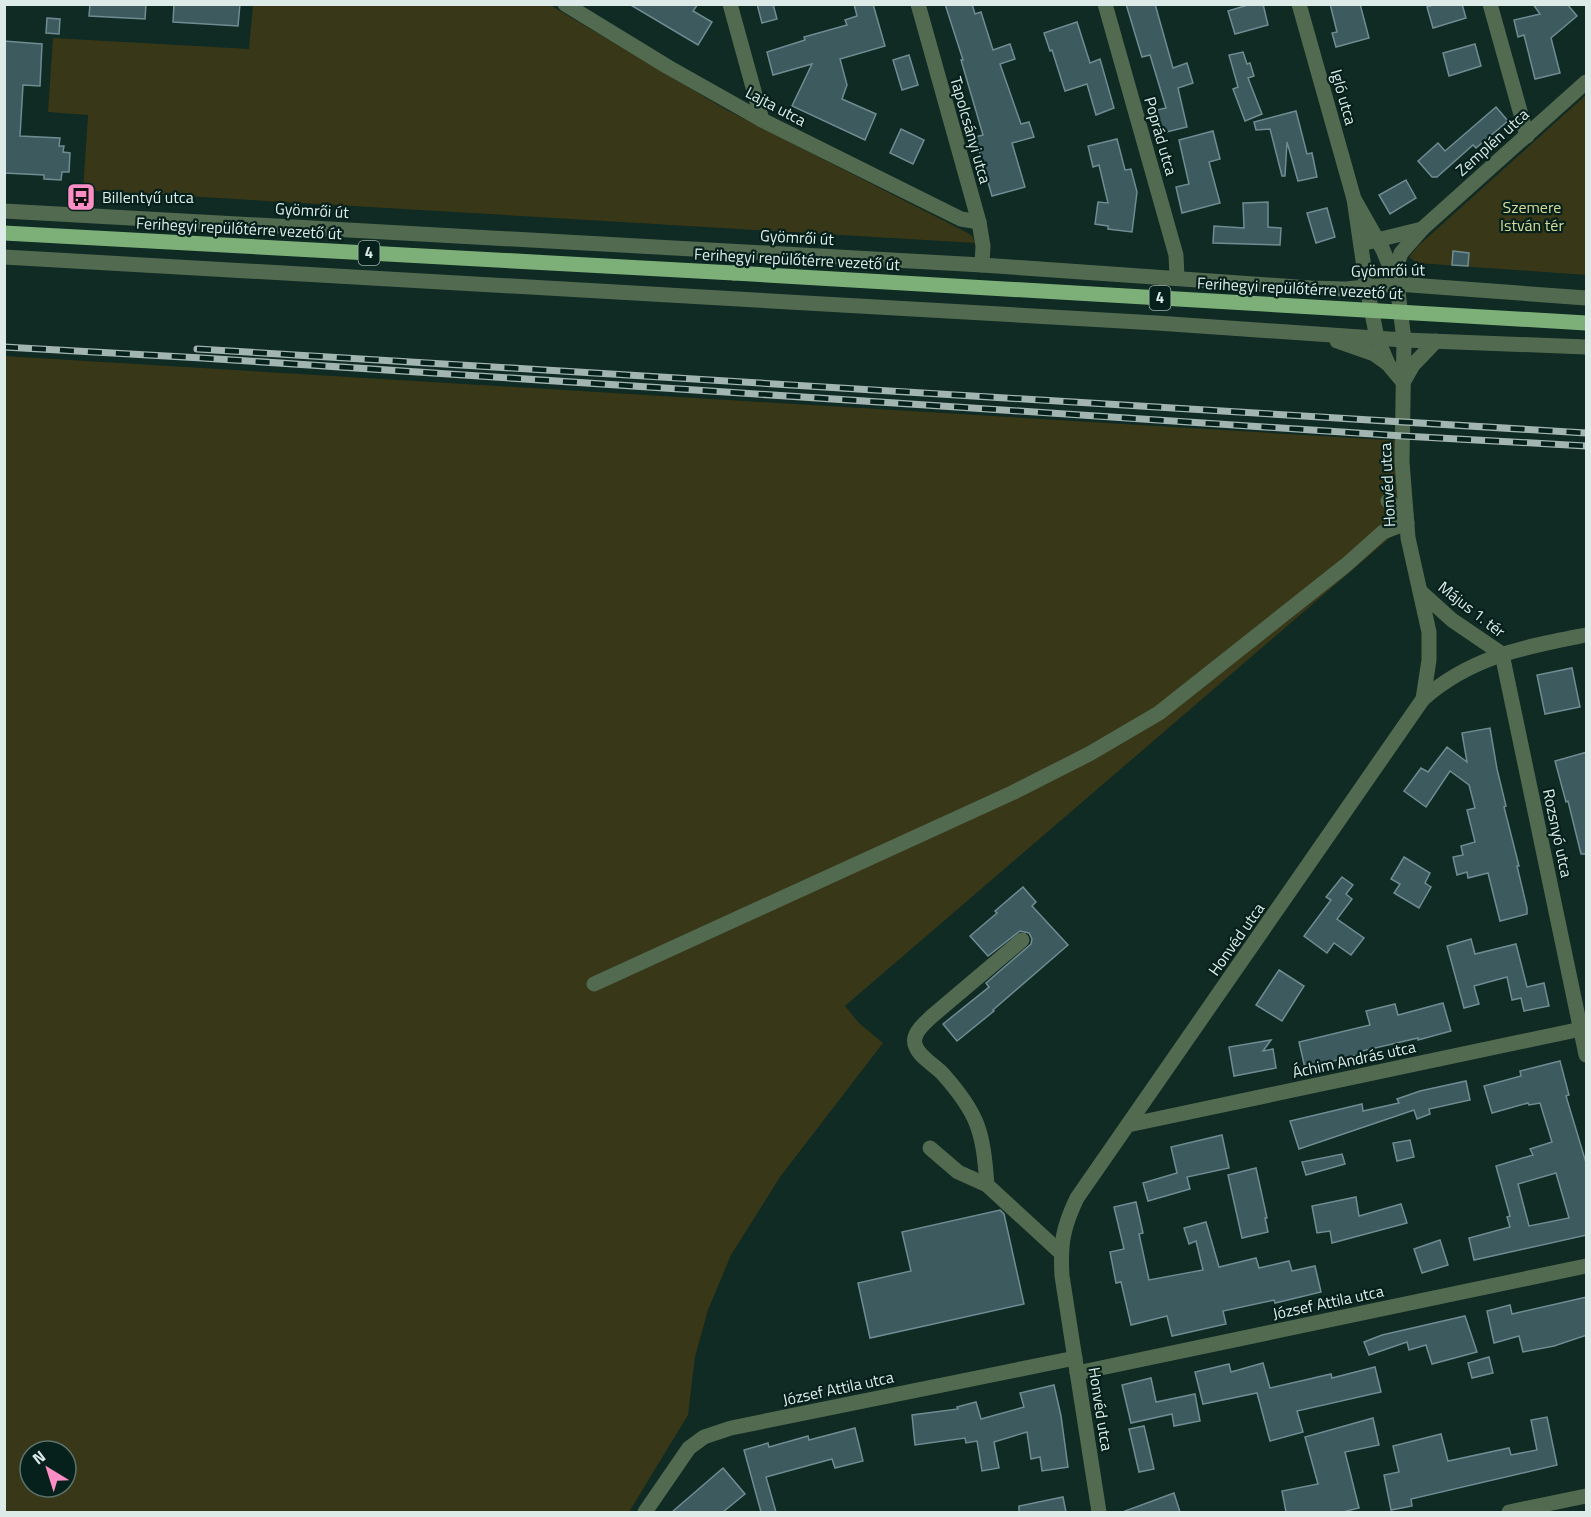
<svg xmlns="http://www.w3.org/2000/svg" width="1591" height="1517" font-family="'Titillium Web',sans-serif">
<style>
.green{fill:#383717;fill-rule:evenodd}
.building{fill:#3d5a5f;stroke:#6f8c92;stroke-width:1.5;fill-rule:evenodd}
.lines{fill:none;stroke-linecap:round;stroke-linejoin:round}
.minor{stroke:#526a50;stroke-width:15}
.major{stroke:#7db078;stroke-width:15}
.rail-casing{stroke:#a3b5b0;stroke-width:7}
.rail{stroke:#06211b;stroke-width:4.5;stroke-dasharray:14;stroke-linecap:butt}
.major-bridge{stroke:#7db078;stroke-width:15}
.labels{text-anchor:middle;stroke-width:4.5;stroke-linejoin:round;paint-order:stroke}
.shield{fill:#06211b;stroke:#9caeaa;stroke-width:1.5}
.shield-label{font-size:15px;font-weight:bold;fill:#dcebe7}
.street-label{font-size:16px;fill:#dcebe7;stroke:#06211b}
.poi-label{font-size:16px;fill:#dcebe7;stroke:#06211b;text-anchor:start}
.park-label{font-size:16px;fill:#d8d898;stroke:#06211b}
</style>
<rect width="100%" height="100%" fill="#102a24"/>
<g class="green">
<polygon points="253,5 550,5 725,109 966,232 972,236 975,243 83,190 88,115 48,112 53,38 249,49"/>
<polygon points="1586,95 1586,275 1417,263 1409,257 1418,246"/>
<path d="M 4,356 L 1403,441 L 1407,523 L 845,1006 L 859,1023 L 883,1043 L 780,1177 L 731,1255 L 708,1310 L 695,1357 L 688,1415 L 629,1512 L 5,1512 ZM 30,1451 L 66,1451 L 66,1487 L 30,1487 Z"/>
</g>
<g class="building">
<polygon points="90,4 146,4 145,19 89,16"/>
<polygon points="174,4 240,4 238,26 173,22"/>
<polygon points="629,4 698,4 693,11 712,22 698,45"/>
<polygon points="757,4 773,4 777,19 762,23"/>
<polygon points="854,4 873,4 885,46 840,59 847,85 842,99 876,114 865,140 792,106 812,64 773,75 767,52 805,40 804,37 847,25 845,20 857,16"/>
<polygon points="945,4 972,4 975,14 981,12 993,50 1010,44 1015,59 1000,64 1021,124 1029,122 1034,137 1012,143 1025,187 992,196 975,137 983,135 961,60 963,60"/>
<polygon points="1126,4 1155,4 1173,68 1187,63 1193,83 1178,88 1187,127 1158,134 1152,111 1166,108 1150,55 1142,57"/>
<polygon points="1251,4 1263,4 1268,25 1235,34 1228,11"/>
<polygon points="1330,4 1360,4 1369,38 1336,47 1332,33 1337,32"/>
<polygon points="1436,4 1462,4 1466,18 1433,28 1427,7"/>
<polygon points="1533,4 1567,4 1577,16 1551,38 1560,73 1535,79 1524,35 1518,37 1514,20 1540,14"/>
<polygon points="47,18 60,19 59,34 46,33"/>
<polygon points="1077,22 1090,63 1100,59 1114,108 1096,115 1087,84 1065,91 1052,50 1050,51 1044,33"/>
<polygon points="4,41 42,44 40,86 23,85 20,136 60,138 59,146 64,146 63,152 70,153 69,172 62,172 61,180 44,179 44,175 4,173"/>
<polygon points="1475,44 1481,66 1449,76 1443,53"/>
<polygon points="1243,52 1247,64 1250,63 1254,76 1248,78 1262,114 1245,121 1233,89 1238,87 1229,55"/>
<polygon points="909,55 918,85 902,90 893,60"/>
<polygon points="1496,107 1508,121 1476,148 1473,145 1437,177 1432,177 1418,161 1438,143 1445,151"/>
<polygon points="1296,111 1307,154 1312,153 1317,177 1298,181 1287,142 1285,176 1282,176 1270,129 1256,130 1254,122"/>
<polygon points="901,129 924,140 913,164 890,153"/>
<polygon points="1213,131 1220,159 1209,162 1220,203 1182,213 1176,187 1189,184 1179,140"/>
<polygon points="1117,139 1125,170 1131,169 1137,192 1132,232 1108,229 1108,226 1095,224 1098,202 1108,203 1099,165 1093,167 1088,146"/>
<polygon points="1406,180 1416,198 1390,214 1379,195"/>
<polygon points="1268,202 1268,227 1281,228 1280,245 1213,243 1214,226 1244,228 1243,203"/>
<polygon points="1327,208 1335,237 1316,243 1307,213"/>
<polygon points="1453,251 1469,253 1468,266 1452,265"/>
<polygon points="1572,668 1580,707 1545,714 1537,675"/>
<polygon points="1490,728 1497,769 1506,806 1504,807 1519,866 1517,866 1527,908 1527,914 1500,921 1488,873 1468,878 1467,872 1457,875 1453,857 1463,855 1461,846 1475,842 1467,810 1475,808 1469,785 1450,771 1426,807 1404,791 1421,768 1428,772 1447,747 1467,762 1462,733"/>
<polygon points="1587,752 1587,854 1581,854 1568,801 1566,802 1555,761"/>
<polygon points="1404,857 1430,873 1425,883 1431,887 1419,908 1394,893 1400,884 1391,879"/>
<polygon points="1342,877 1353,885 1346,894 1352,899 1337,919 1364,938 1351,955 1334,943 1327,953 1304,936 1331,900 1326,897"/>
<polygon points="1023,887 1036,902 1032,906 1068,945 993,1010 994,1011 957,1041 943,1024 989,987 986,983 1031,944 1032,939 1029,933 1020,931 988,956 970,936 997,913 995,911"/>
<polygon points="1471,939 1475,954 1516,944 1527,987 1544,983 1549,1006 1524,1011 1521,998 1512,1000 1507,977 1474,986 1479,1004 1464,1008 1447,946"/>
<polygon points="1279,970 1304,986 1282,1021 1256,1005"/>
<polygon points="1443,1003 1451,1031 1418,1040 1418,1038 1362,1051 1362,1054 1305,1068 1299,1042 1370,1025 1366,1011 1395,1004 1398,1015"/>
<polygon points="1271,1040 1263,1051 1273,1049 1276,1068 1234,1076 1229,1047"/>
<path d="M 1560,1061 L 1569,1095 L 1566,1096 L 1587,1166 L 1587,1235 L 1474,1260 L 1469,1238 L 1510,1227 L 1507,1217 L 1510,1216 L 1496,1166 L 1533,1155 L 1530,1149 L 1552,1142 L 1540,1103 L 1529,1105 L 1528,1103 L 1492,1113 L 1484,1086 L 1521,1076 L 1520,1071 ZM 1556,1173 L 1569,1218 L 1529,1226 L 1518,1184 Z"/>
<polygon points="1466,1081 1470,1100 1429,1109 1430,1114 1417,1119 1414,1110 1299,1149 1290,1121 1362,1104 1363,1111 1399,1103 1397,1099 1420,1091"/>
<polygon points="1222,1135 1229,1168 1187,1177 1190,1189 1148,1201 1143,1183 1177,1173 1171,1147"/>
<polygon points="1410,1140 1414,1157 1397,1161 1393,1143"/>
<polygon points="1342,1154 1345,1164 1306,1175 1302,1162"/>
<polygon points="1256,1168 1267,1218 1265,1218 1268,1232 1242,1238 1228,1175"/>
<polygon points="1356,1197 1359,1216 1401,1204 1407,1223 1332,1243 1330,1231 1317,1233 1312,1206"/>
<polygon points="1136,1202 1143,1233 1139,1234 1149,1280 1203,1270 1196,1241 1189,1244 1184,1228 1206,1222 1219,1267 1256,1258 1259,1268 1289,1261 1292,1271 1315,1266 1321,1292 1275,1303 1274,1300 1223,1311 1226,1324 1172,1336 1167,1316 1131,1325 1121,1282 1116,1283 1110,1252 1124,1249 1114,1207"/>
<polygon points="1000,1210 1004,1214 1024,1304 870,1338 858,1283 911,1271 902,1232"/>
<polygon points="1440,1240 1448,1265 1422,1273 1414,1249"/>
<polygon points="1587,1297 1587,1335 1554,1346 1523,1352 1519,1336 1494,1343 1487,1311 1510,1305 1512,1314"/>
<polygon points="1465,1316 1477,1352 1432,1364 1426,1345 1409,1350 1407,1342 1369,1355 1364,1342 1382,1335"/>
<polygon points="1489,1357 1493,1373 1472,1378 1468,1363"/>
<polygon points="1263,1363 1270,1388 1331,1374 1332,1378 1375,1367 1381,1392 1297,1411 1303,1432 1270,1441 1257,1393 1203,1404 1195,1372 1229,1364 1231,1372"/>
<polygon points="1151,1378 1156,1402 1195,1394 1200,1421 1174,1426 1172,1414 1131,1423 1122,1385"/>
<polygon points="1054,1385 1061,1416 1068,1467 1042,1471 1040,1457 1031,1459 1027,1432 994,1442 999,1468 982,1471 977,1441 966,1443 965,1438 915,1445 912,1415 958,1409 957,1407 976,1402 981,1419 1024,1407 1020,1393"/>
<polygon points="1547,1417 1557,1465 1411,1499 1412,1506 1391,1510 1384,1475 1399,1472 1393,1446 1441,1434 1448,1461 1509,1448 1511,1455 1537,1450 1531,1420"/>
<polygon points="1373,1418 1379,1445 1345,1452 1359,1508 1343,1512 1286,1512 1282,1491 1318,1484 1305,1437"/>
<polygon points="1144,1426 1154,1469 1139,1472 1129,1429"/>
<polygon points="855,1428 863,1461 835,1468 832,1459 766,1477 776,1512 761,1512 744,1450 768,1443 769,1447 808,1436 809,1440"/>
<polygon points="723,1468 745,1494 723,1512 672,1512"/>
<polygon points="1174,1493 1180,1512 1126,1512 1125,1511"/>
<polygon points="1063,1497 1066,1512 1019,1512 1019,1506"/>
</g>
<g class="lines">
<g class="minor">
<polyline points="565,4 668,67 762,120 961,219 979,222"/>
<polyline points="730,4 762,120"/>
<polyline points="918,4 979,222 983,246 982,265"/>
<polyline points="1105,4 1176,255 1177,278"/>
<polyline points="1299,4 1354,199 1367,288 1377,338 1388,364 1403,382"/>
<polyline points="1490,4 1527,136"/>
<polyline points="4,211 982,265 1311,288 1346,289 1397,284 1586,298"/>
<polyline points="1369,242 1422,229"/>
<polyline points="4,257 1157,323 1404,340 1586,347"/>
<polyline points="1394,274 1401,253 1422,229 1586,82"/>
<polyline points="1337,341 1374,354 1388,364"/>
<polyline points="1405,379 1413,365 1436,341"/>
<polyline points="1388,501 1406,515"/>
<polyline points="1421,592 1452,620 1502,654"/>
<polyline points="1502,654 1586,1055"/>
<path d="M 1423,699 C 1472,656 1525,647 1586,635"/>
<polyline points="594,984 1012,793 1089,754 1159,713 1346,565 1383,532 1407,523"/>
<polyline points="1128,1125 1586,1028"/>
<polyline points="930,1148 958,1172 987,1185 1061,1253"/>
<path d="M 987,1185 C 983,1132 979,1114 942,1073 C 934,1065 920,1057 916,1047 C 910,1035 924,1024 931,1017 L 1022,940"/>
<polyline points="1077,1373 1586,1266"/>
<polyline points="645,1512 689,1448 704,1437 731,1428 1075,1358"/>
<path d="M 1099,1512 L 1062,1276 C 1060,1244 1063,1227 1077,1198 L 1423,699 L 1429,660 L 1429,632 L 1408,538 L 1402,462 L 1404,340 L 1397,284 L 1383,250 L 1354,199"/>
<polyline points="1509,1512 1586,1496"/>
</g>
<polyline class="major" points="4,233 734,273"/>
<g class="rail-casing">
<g id="rail">
<polyline points="4,347 202,358 1403,436 1586,446"/>
<polyline points="197,349 1586,433"/>
</g>
</g>
<use href="#rail" class="rail"/>
<polyline class="major-bridge" points="734,273 1586,323"/>
</g>
<defs>
<g id="bus-square" transform="scale(1.5)"><rect x="-9" y="-9" width="18" height="18" rx="4" fill="#fb8fc5" stroke="#06211b"/><path d="M-5-6H5V4H4V6H2V4H-2V6H-4V4H-5ZM-3.5-4V0h7V-4ZM-3.5 1.2v1.5H-2V1.2ZM2 1.2v1.5H3.5V1.2Z" fill="#111"/></g>
</defs>
<g fill-rule="evenodd">
<use href="#bus-square" x="81" y="197"/>
</g>
<g class="labels">
<g class="shield">
<rect x="358.5" y="241" width="21" height="24" rx="4.5"/>
<rect x="1149.5" y="286" width="21" height="24" rx="4.5"/>
</g>
<g class="shield-label">
<text x="369" y="258">4</text>
<text x="1160" y="303">4</text>
</g>
<g class="street-label">
<text transform="translate(1344 97) rotate(74)" y="6">Igló utca</text>
<text transform="translate(776 106) rotate(28)" y="6">Lajta utca</text>
<text transform="translate(971 130) rotate(74)" y="6">Tapolcsányi utca</text>
<text transform="translate(1161 136) rotate(74)" y="6">Poprád utca</text>
<text transform="translate(1492 142) rotate(-42)" y="6">Zemplén utca</text>
<text transform="translate(312 210) rotate(3)" y="6">Gyömrői út</text>
<text transform="translate(239 228) rotate(3)" y="6">Ferihegyi repülőtérre vezető út</text>
<text transform="translate(797 237) rotate(3)" y="6">Gyömrői út</text>
<text transform="translate(797 259) rotate(3)" y="6">Ferihegyi repülőtérre vezető út</text>
<text transform="translate(1388 270) rotate(-1)" y="6">Gyömrői út</text>
<text transform="translate(1300 288) rotate(3)" y="6">Ferihegyi repülőtérre vezető út</text>
<text transform="translate(1387 485) rotate(-93)" y="6">Honvéd utca</text>
<text transform="translate(1472 609) rotate(38)" y="6">Május 1. tér</text>
<text transform="translate(1558 833) rotate(78)" y="6">Rozsnyó utca</text>
<text transform="translate(1236 939) rotate(-55)" y="6">Honvéd utca</text>
<text transform="translate(1354 1059) rotate(-12)" y="6">Áchim András utca</text>
<text transform="translate(1328 1302) rotate(-12)" y="6">József Attila utca</text>
<text transform="translate(838 1388) rotate(-12)" y="6">József Attila utca</text>
<text transform="translate(1101 1409) rotate(81)" y="6">Honvéd utca</text>
</g>
<g class="poi-label">
<text x="102" y="203">Billentyű utca</text>
</g>
<g class="park-label">
<text x="1532" y="213">Szemere<tspan x="1532" dy="18">István tér</tspan></text>
</g>
</g>
<rect width="1591" height="1517" fill="none" stroke="#dcebe7" stroke-width="12"/>
<g transform="translate(48 1469) rotate(322)"><circle r="28" fill="#06211b" stroke="#5c726d" stroke-width="1.5"/>
<path d="M0-4.5L10 22L0 15L-10 22Z" fill="#fb8fc5"/>
<text y="-9" font-size="16" font-weight="bold" text-anchor="middle" fill="#dcebe7">N</text>
</g>
</svg>
